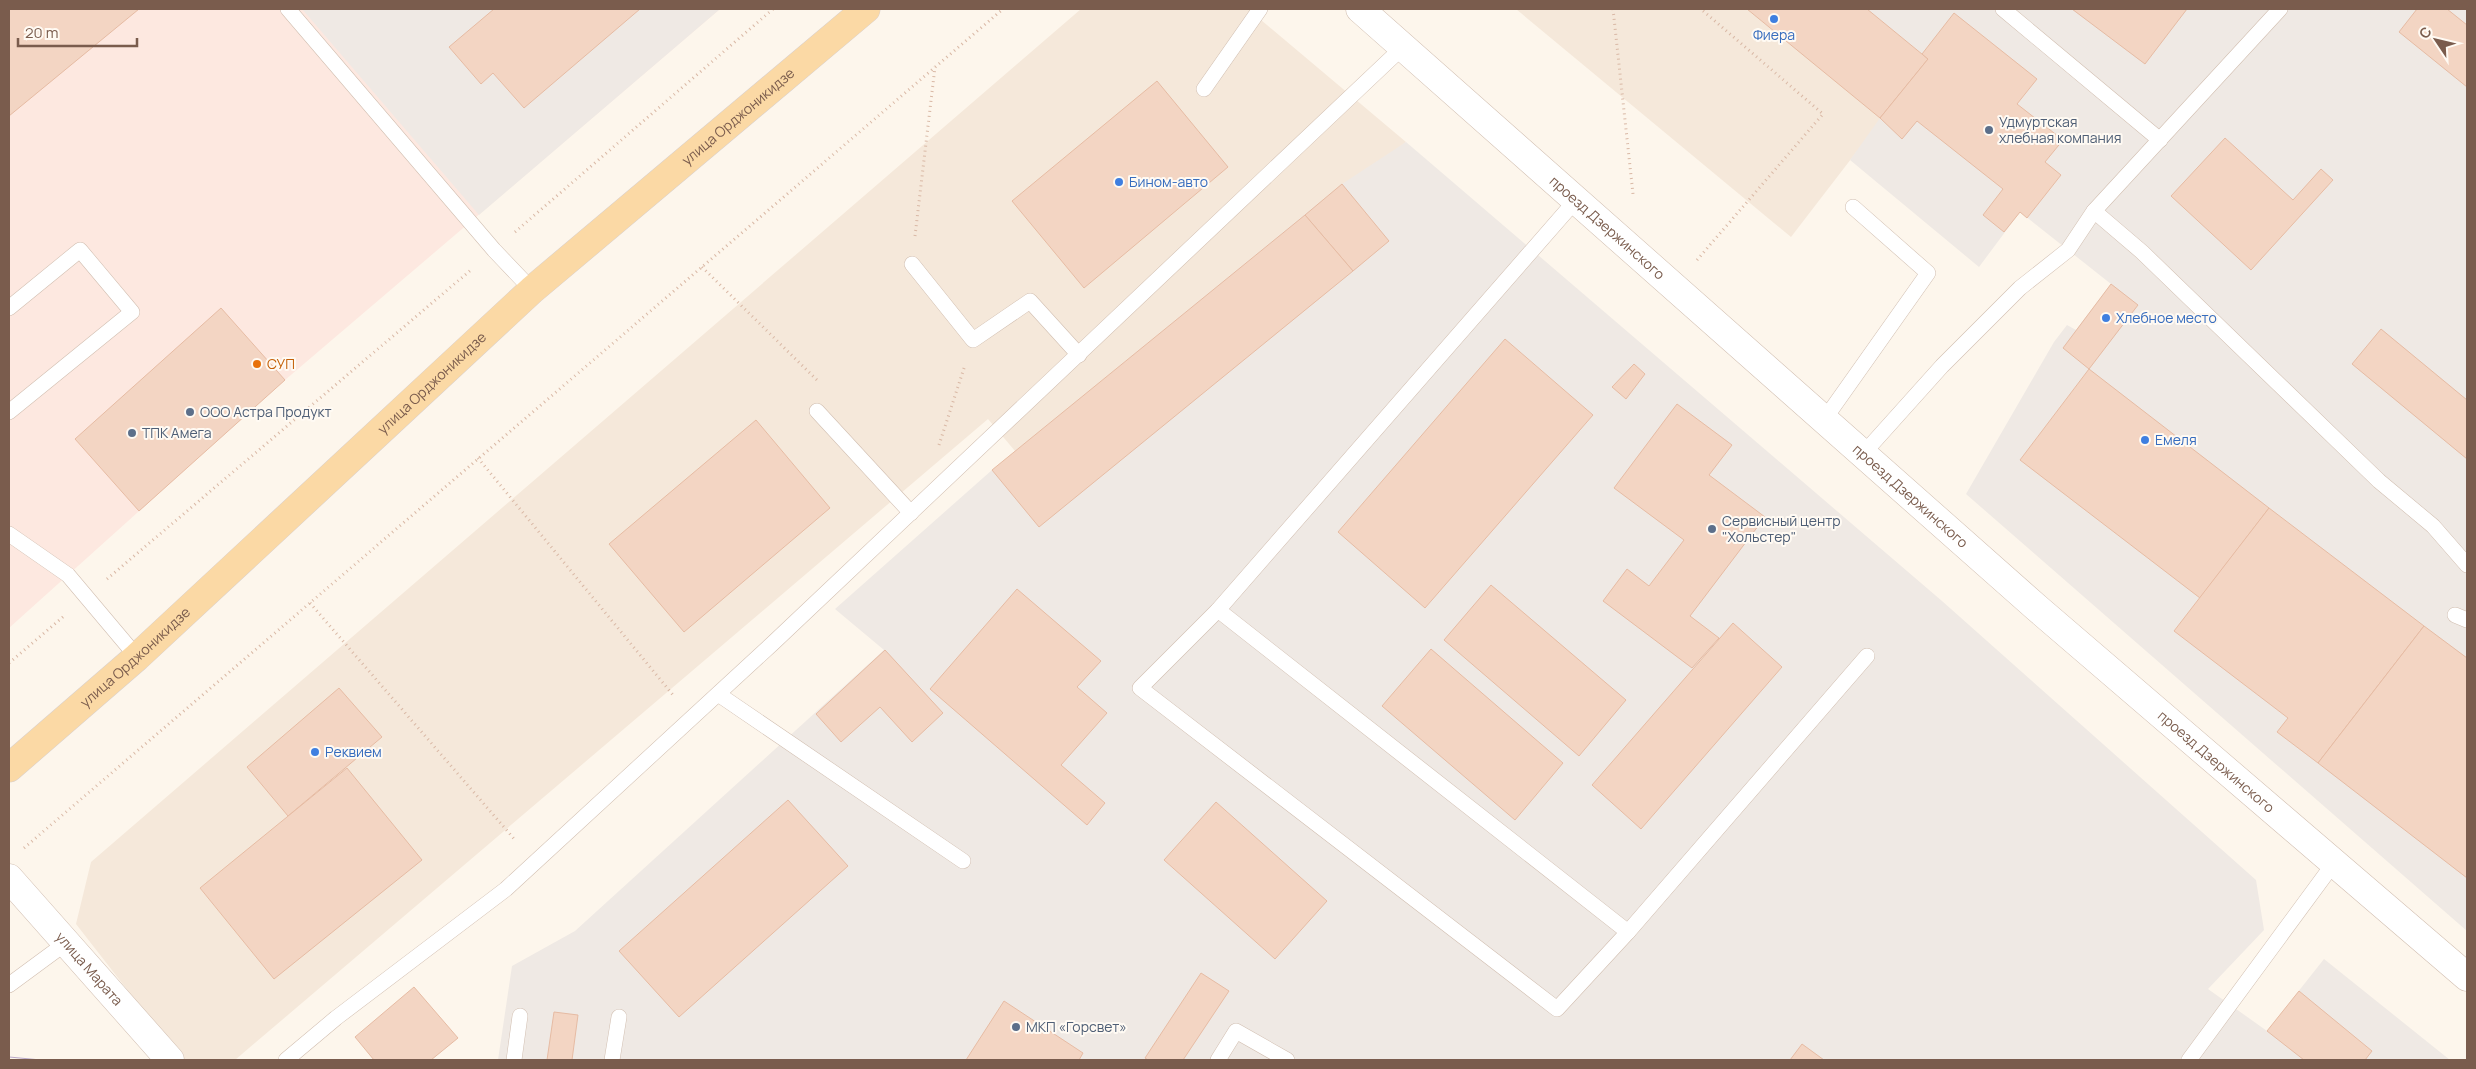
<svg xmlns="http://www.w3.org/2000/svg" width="2476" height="1069" font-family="Manrope,sans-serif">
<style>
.residential{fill:#f5e8da}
.commercial{fill:#fde8e0}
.industrial{fill:#efe9e4}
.building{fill:#f3d5c3;stroke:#e6bba3}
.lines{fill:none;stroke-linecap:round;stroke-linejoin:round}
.lane-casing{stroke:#d1beb0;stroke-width:16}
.street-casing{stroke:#d1beb0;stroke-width:29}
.primary-casing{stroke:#dad1cd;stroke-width:29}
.path{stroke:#d9b8a5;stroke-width:3;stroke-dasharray:1 4;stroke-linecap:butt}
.lane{stroke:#fff;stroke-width:15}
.street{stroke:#fff;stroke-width:28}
.primary{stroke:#fbd9a5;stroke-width:28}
.tram{stroke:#b9a8c9;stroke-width:1}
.shop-dot{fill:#3f7fe0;stroke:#fffaf3;stroke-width:2}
.service-dot{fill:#5c6f8a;stroke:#fffaf3;stroke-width:2}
.food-dot{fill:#e8710a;stroke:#fffaf3;stroke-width:2}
.labels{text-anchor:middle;stroke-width:4;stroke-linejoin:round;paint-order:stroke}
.shop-label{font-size:14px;fill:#366cbe;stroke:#fffaf3;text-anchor:start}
.street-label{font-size:14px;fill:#7a5c4d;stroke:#fffaf3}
.service-label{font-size:14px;fill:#4e5e75;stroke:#fffaf3;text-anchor:start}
.food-label{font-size:14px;fill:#c56008;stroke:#fffaf3;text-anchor:start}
</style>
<rect width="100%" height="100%" fill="#fdf6ec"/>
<g class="residential">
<polygon points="1081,9 1248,9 1406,142 1015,451 988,419 235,1060 182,1060 76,924 91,862"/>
<polygon points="1516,9 1867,9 1928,59 1791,237"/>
</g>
<polygon class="commercial" points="9,9 720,9 285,380 9,628"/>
<g class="industrial">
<polygon points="302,9 720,9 479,215"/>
<polygon points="1867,9 2467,9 2467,931 1966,494 2054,342 2067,325 2076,330 2111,284 2020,212 1979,267 1850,160 1880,118 1928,59"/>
<polygon points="1406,142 1942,601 2256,880 2264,930 2208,989 2267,1031 2324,959 2450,1060 498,1060 512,966 575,931 884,650 835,609 992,470 1342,184"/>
</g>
<g class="building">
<polygon points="9,9 139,9 9,116"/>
<polygon points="494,9 640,9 524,108 493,73 481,84 449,47"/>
<polygon points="1747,9 1867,9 1928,59 1880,118"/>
<polygon points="2072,9 2187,9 2145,64"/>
<polygon points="2417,9 2447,9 2467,25 2467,87 2399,32"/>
<polygon points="1954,13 2037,79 2017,104 2063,140 2045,162 2061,175 2027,218 2020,212 2004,232 1983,215 2003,189 1917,121 1902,139 1880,118 1928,59 1922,54"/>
<polygon points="1157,81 1228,167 1084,288 1012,201"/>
<polygon points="2225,138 2293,200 2321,169 2333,180 2251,270 2171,196"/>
<polygon points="1342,184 1389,241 1353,271 1305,215"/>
<polygon points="1305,215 1353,271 1039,527 992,470"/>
<polygon points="2111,284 2138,305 2089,369 2063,348"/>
<polygon points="221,308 285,380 139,511 75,439"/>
<polygon points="2381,329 2467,400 2467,459 2352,364"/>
<polygon points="1505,339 1593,415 1425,608 1338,532"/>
<polygon points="1634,364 1645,374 1626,399 1612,387"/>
<polygon points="2089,369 2269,508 2200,598 2020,460"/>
<polygon points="1677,404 1732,445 1709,475 1765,517 1690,616 1719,638 1692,668 1603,601 1627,569 1649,586 1684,540 1614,488"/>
<polygon points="756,420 830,508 684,632 609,544"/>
<polygon points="2269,508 2424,626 2318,763 2277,732 2288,718 2174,631"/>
<polygon points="1491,585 1626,700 1579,756 1444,640"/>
<polygon points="1017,589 1101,661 1077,687 1107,713 1061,765 1105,803 1087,825 930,689"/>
<polygon points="1733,623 1782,667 1641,829 1592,785"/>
<polygon points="2424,626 2467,658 2467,878 2318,763"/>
<polygon points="1431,649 1563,763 1515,820 1382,706"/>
<polygon points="885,650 943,713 912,742 880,707 841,742 816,714"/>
<polygon points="339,688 382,737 288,816 247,767"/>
<polygon points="347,768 422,860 274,979 200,888"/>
<polygon points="788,800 848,866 679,1017 619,951"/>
<polygon points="1216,802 1327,901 1275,959 1164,860"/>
<polygon points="1201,973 1229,991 1183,1060 1148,1060 1145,1058"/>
<polygon points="414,987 458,1038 431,1060 374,1060 355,1037"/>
<polygon points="2299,991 2372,1051 2365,1060 2304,1060 2267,1031"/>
<polygon points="1004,1001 1083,1053 1079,1060 966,1060"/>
<polygon points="554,1012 578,1015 572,1060 547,1060"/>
<polygon points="1802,1044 1824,1060 1790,1060"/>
</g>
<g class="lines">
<g class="lane-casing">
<g id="lane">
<polyline points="288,9 494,250 532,290"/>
<polyline points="2003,9 2160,140"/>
<polyline points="1204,89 1260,9"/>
<polyline points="1576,200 1218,610 1628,932 1867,656"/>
<polyline points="2094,211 2280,9"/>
<polyline points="912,264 973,340 1030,301 1079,355"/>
<polyline points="9,308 80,250 132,312 9,412"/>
<polyline points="817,411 911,513"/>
<polyline points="1824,420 1928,273 1853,207"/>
<polyline points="1863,454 1942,366 2020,288 2068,250 2094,211 2142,252 2379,481 2433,526 2467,565"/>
<polyline points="9,534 68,575 137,657"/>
<polyline points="1218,610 1140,688 1557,1009 1628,932"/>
<polyline points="2455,615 2467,620"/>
<polyline points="718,694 963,861"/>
<polyline points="9,985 66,943"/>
<polyline points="286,1060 336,1018 506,889 772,644 1403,47"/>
<polyline points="514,1060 520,1016"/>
<polyline points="612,1060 619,1017"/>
<polyline points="1218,1060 1236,1031 1287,1060"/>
<polyline points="2189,1060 2334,863"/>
</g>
</g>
<g class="street-casing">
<g id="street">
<path id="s1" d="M 1360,9 L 2037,608 L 2467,977"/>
<path id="s2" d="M 9,878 L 170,1060"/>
</g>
</g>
<g class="primary-casing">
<g id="primary">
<path id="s3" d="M 9,768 L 137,657 L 532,290 L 866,9"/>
</g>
</g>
<g class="path">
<polyline points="1613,9 1633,194"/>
<polyline points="515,232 773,9"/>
<polyline points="915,236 935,67"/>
<polyline points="1697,260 1823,114 1701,9"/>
<polyline points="702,267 819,382"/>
<polyline points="939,445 965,365"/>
<polyline points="478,458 673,695"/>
<polyline points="107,579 472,269"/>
<polyline points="310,603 516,841"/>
<polyline points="9,663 64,616"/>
<polyline points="24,848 1003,9"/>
</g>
<use href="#lane" class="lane"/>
<use href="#street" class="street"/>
<use href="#primary" class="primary"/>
<polyline class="tram" points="9,1057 41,1060"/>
</g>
<g class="shop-dot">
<circle cx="1774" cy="19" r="5"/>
<circle cx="1119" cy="182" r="5"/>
<circle cx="2106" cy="318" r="5"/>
<circle cx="2145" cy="440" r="5"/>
<circle cx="315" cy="752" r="5"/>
</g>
<g class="service-dot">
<circle cx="1989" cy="130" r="5"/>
<circle cx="190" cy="412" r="5"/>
<circle cx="132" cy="433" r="5"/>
<circle cx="1712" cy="529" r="5"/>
<circle cx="1016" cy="1027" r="5"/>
</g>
<circle class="food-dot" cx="257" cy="364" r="5"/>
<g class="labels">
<g class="shop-label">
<text x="1774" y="40" text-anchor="middle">Фиера</text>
<text x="1129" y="187">Бином-авто</text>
<text x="2116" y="323">Хлебное место</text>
<text x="2155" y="445">Емеля</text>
<text x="325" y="757">Реквием</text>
</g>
<g class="street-label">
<text dy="5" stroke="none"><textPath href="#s3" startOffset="978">улица Орджоникидзе</textPath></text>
<text dy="5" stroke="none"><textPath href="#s1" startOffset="330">проезд Дзержинского</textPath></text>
<text dy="5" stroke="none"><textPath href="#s3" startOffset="572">улица Орджоникидзе</textPath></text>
<text dy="5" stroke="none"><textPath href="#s1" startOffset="735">проезд Дзержинского</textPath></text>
<text dy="5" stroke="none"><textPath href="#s3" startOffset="168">улица Орджоникидзе</textPath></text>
<text dy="5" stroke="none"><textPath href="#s1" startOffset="1140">проезд Дзержинского</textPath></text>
<text dy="5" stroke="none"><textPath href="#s2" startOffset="121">улица Марата</textPath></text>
</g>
<g class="service-label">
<text x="1999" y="127">Удмуртская<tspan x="1999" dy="16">хлебная компания</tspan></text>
<text x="200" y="417">ООО Астра Продукт</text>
<text x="142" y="438">ТПК Амега</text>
<text x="1722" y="526">Сервисный центр<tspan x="1722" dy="16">"Хольстер"</tspan></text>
<text x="1026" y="1032">МКП «Горсвет»</text>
</g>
<g class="food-label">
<text x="267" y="369">СУП</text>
</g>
</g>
<rect width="2476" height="1069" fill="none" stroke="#7a5c4d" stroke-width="20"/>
<g transform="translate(2436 40) rotate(305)" stroke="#fffaf3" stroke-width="4" paint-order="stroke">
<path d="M0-4L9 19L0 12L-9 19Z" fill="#7a5c4d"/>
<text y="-8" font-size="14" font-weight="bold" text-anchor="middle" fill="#7a5c4d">С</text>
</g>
<path d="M18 38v8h119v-8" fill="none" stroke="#7a5c4d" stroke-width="2.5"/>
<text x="25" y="38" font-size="15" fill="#7a5c4d" stroke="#fffaf3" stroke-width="4" paint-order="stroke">20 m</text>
</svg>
